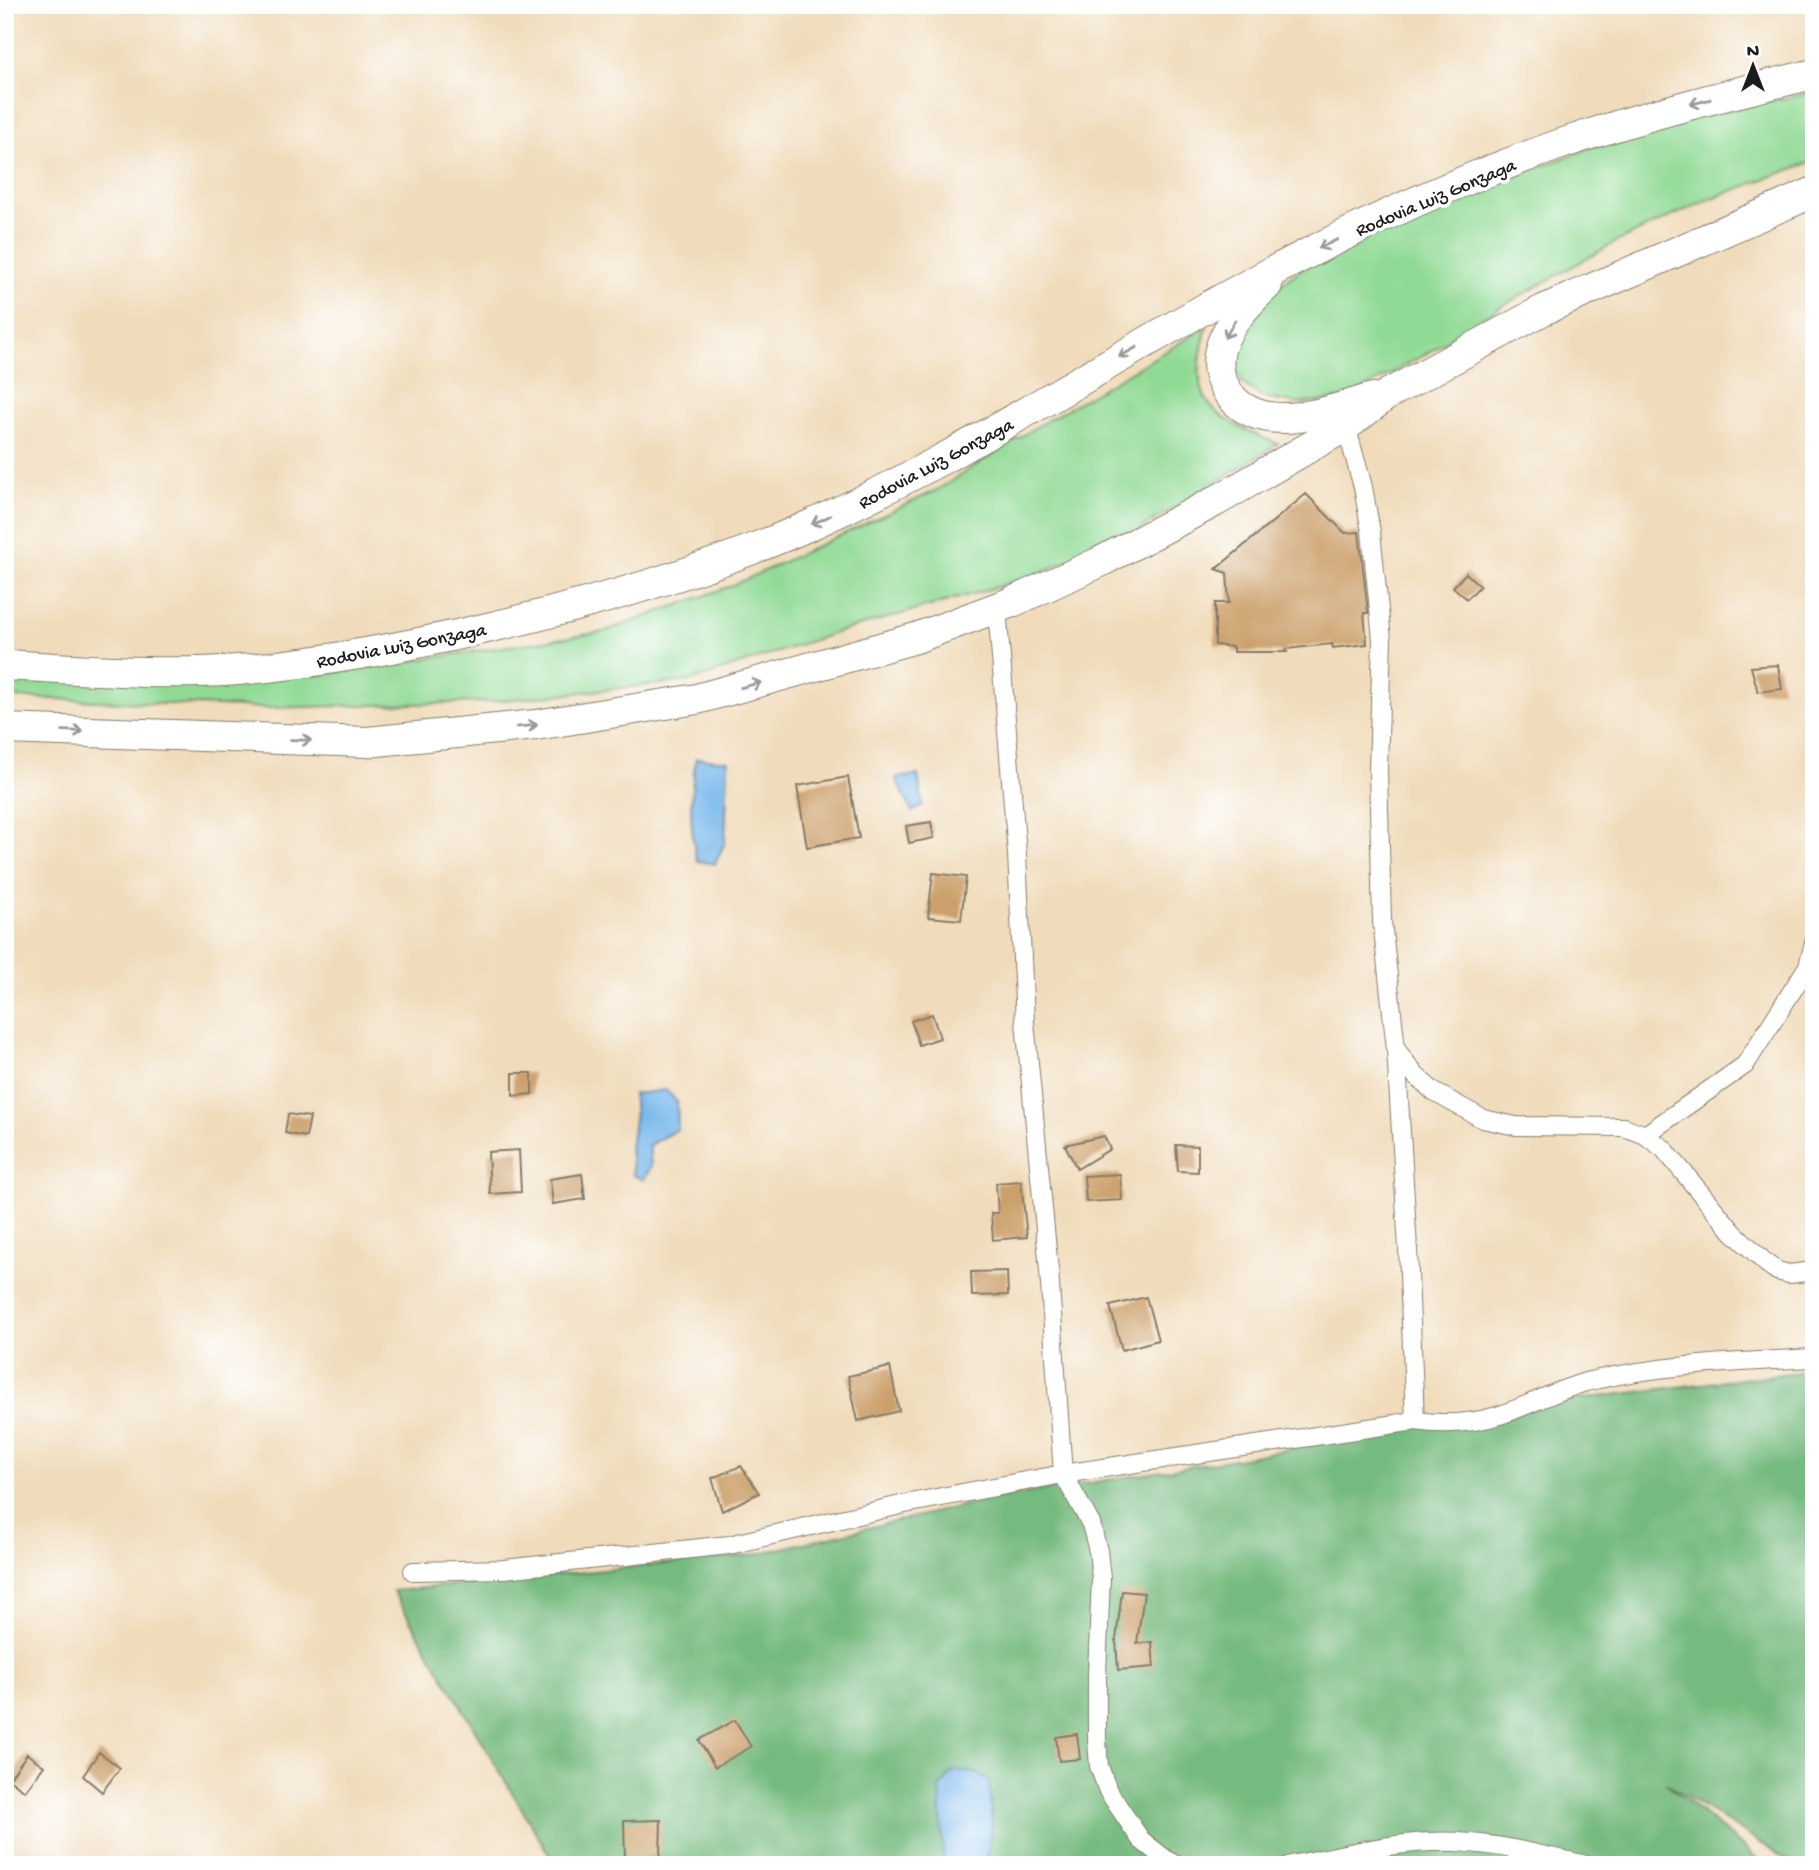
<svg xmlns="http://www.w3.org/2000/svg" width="1819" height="1870" font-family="'Gochi Hand',sans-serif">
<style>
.green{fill:#91da95;stroke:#567b58;stroke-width:2}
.forest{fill:#74ba7e;stroke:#486b4d;stroke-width:2}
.water{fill:#77b7eb;stroke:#4a6a84;stroke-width:2}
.building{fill:#cca06c}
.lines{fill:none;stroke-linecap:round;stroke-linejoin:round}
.minor-casing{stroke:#867c6b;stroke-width:20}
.trunk-casing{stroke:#867c6b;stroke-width:32}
.minor{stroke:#fff;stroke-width:18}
.trunk{stroke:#fff;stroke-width:30}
.oneway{stroke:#999}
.labels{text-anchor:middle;stroke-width:7;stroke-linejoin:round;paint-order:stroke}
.street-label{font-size:19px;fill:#1c1c1c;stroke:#fff}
</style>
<rect width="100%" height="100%" fill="#fff"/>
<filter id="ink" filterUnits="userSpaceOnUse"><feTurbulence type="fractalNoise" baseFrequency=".0143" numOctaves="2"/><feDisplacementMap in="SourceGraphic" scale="14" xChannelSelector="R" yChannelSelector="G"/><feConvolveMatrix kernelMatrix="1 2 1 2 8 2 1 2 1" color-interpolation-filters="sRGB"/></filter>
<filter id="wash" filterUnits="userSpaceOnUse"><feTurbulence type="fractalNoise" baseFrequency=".00686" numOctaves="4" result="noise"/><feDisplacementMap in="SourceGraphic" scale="28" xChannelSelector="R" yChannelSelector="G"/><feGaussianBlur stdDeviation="1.57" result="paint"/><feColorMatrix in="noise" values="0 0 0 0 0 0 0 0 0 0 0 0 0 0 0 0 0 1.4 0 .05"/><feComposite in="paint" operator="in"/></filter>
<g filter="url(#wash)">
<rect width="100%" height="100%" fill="#f0dbba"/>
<g class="green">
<polygon points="1814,92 1814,161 1707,200 1616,242 1481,318 1436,348 1348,398 1299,404 1262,397 1243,384 1234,363 1243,332 1272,291 1300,270 1387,225 1613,139 1674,122"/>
<path d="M 1207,327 C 1185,405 1212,416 1278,444 L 1134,533 L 1022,580 L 838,632 L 690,681 L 487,702 L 265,708 L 5,697 L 5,675 L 317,675 L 603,632 L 734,585 L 937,490 L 1036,427 Z"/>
</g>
<polygon class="forest" points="1814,1370 1814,1865 1795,1865 1665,1782 1765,1865 555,1865 393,1591 753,1555 991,1499 1242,1458 1517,1407"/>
<g class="water">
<path d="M 696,758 L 728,761 L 725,842 L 715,864 L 697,861 C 689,827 690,792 696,758 Z"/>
<polygon points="918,775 923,805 912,812 896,778"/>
<polygon points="666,1090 677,1102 678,1129 649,1145 651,1166 644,1180 633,1175 630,1148 635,1112 633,1094"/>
<polygon points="954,1771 976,1773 989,1780 992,1823 987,1859 964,1862 943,1860 940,1787"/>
</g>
<g id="blocks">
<g class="building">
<polygon points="1306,494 1345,533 1359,532 1368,613 1364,613 1367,644 1333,648 1332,644 1286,649 1287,652 1233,652 1233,647 1215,645 1215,603 1229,603 1227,573 1216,569"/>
<polygon points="1466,573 1480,586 1467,599 1453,587"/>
<polygon points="1778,665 1782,689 1758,692 1751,667"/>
<polygon points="848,777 859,838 807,847 797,786"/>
<polygon points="931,822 934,838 909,843 906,826"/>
<polygon points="933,873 966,877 961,920 928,917"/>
<polygon points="932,1014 940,1038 919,1045 911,1021"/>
<polygon points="513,1073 532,1073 532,1094 513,1096"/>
<polygon points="288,1114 310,1117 306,1137 285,1133"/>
<polygon points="1104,1136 1110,1149 1077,1169 1065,1145"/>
<polygon points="1176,1145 1198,1146 1198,1172 1178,1171"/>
<polygon points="519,1150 521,1192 490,1194 488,1152"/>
<polygon points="582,1174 585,1199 553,1204 550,1179"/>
<polygon points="1120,1174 1122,1200 1086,1202 1084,1176"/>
<polygon points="1021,1181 1027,1237 993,1240 991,1213 998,1213 996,1183"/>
<polygon points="1007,1271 1008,1295 972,1296 971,1272"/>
<polygon points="1146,1297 1158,1340 1122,1350 1110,1306"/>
<polygon points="890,1367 899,1411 858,1421 848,1376"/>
<polygon points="741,1466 759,1493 722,1511 712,1478"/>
<polygon points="1122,1591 1144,1593 1137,1643 1152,1642 1154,1667 1118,1670 1116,1640"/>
<polygon points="735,1720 751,1747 715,1767 699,1740"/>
<polygon points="1077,1734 1080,1759 1059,1761 1056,1737"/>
<polygon points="99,1752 120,1768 102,1792 83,1776"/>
<polygon points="27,1754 44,1766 25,1791 9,1779"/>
<polygon points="661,1820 660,1856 625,1857 624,1821"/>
</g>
</g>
</g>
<g filter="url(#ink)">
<use href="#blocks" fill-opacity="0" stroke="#867c6b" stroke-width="2"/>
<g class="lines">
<g class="minor-casing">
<g id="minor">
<polyline points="1346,426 1363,487 1371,532 1382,639 1378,770 1382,921 1396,1049 1408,1249 1415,1421"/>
<polyline points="997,608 1017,854 1025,1022 1049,1270 1063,1474 1091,1524 1098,1551 1101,1578 1097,1674 1097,1741 1099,1766 1108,1791 1141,1840 1168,1861 1176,1865"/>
<polyline points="1396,1049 1415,1075 1434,1092 1483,1119 1516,1126 1624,1127 1645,1135 1664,1149 1733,1232 1767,1264 1777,1271 1789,1274 1814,1271"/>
<polyline points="1645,1135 1745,1065 1808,966 1814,943"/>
<path d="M 413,1571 L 504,1569 L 729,1545 L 905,1504 L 1063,1474 L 1415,1421 C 1444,1425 1472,1424 1500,1415 C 1531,1405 1558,1389 1590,1381 C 1663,1364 1740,1362 1814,1358"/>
<path d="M 1291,1865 C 1338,1856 1383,1844 1430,1842 C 1482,1839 1536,1854 1586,1865"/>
</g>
</g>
<g class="trunk-casing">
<g id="trunk">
<path d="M 1267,285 C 1235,315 1196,358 1234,400 C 1247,413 1265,418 1283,418 C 1314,418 1344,406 1373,398"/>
<path d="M 5,665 C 82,669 161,676 238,670 C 322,663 405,647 487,628 C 591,604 693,575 792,533 C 968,457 1125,347 1295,260 C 1381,215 1470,176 1561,144 C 1644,115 1729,94 1814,74"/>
<polyline points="5,729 367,742 536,725 697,699 916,638 1012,602 1100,562 1216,501 1346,426 1388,394 1543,310 1814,192"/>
</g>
</g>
<use href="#minor" class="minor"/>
<use href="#trunk" class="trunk"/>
</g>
<defs><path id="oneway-shaft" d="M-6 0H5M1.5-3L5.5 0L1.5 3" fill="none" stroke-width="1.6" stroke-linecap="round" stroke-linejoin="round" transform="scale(1.75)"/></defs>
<g class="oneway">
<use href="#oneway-shaft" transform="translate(1700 102) rotate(165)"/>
<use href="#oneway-shaft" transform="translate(1328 244) rotate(154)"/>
<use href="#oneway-shaft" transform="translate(1230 329) rotate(120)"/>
<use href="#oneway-shaft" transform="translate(1128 352) rotate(151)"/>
<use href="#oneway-shaft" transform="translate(821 520) rotate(155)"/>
<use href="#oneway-shaft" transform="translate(751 685) rotate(-15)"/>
<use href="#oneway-shaft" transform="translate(527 726) rotate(-6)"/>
<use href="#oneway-shaft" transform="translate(73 731) rotate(2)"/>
<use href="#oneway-shaft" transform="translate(301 740) rotate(2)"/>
</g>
</g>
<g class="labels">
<g class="street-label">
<text transform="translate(1435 196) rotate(-23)" y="7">Rodovia Luiz Gonzaga</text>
<text transform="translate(935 462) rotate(-28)" y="7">Rodovia Luiz Gonzaga</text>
<text transform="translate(401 644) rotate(-11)" y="7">Rodovia Luiz Gonzaga</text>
</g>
</g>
<rect width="1819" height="1870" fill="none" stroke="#fff" stroke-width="28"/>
<g transform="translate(1753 66)" stroke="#ffffff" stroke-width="5" paint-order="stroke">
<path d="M0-5L12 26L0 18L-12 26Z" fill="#1c1c1c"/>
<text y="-10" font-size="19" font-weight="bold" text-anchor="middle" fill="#1c1c1c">N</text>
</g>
</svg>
